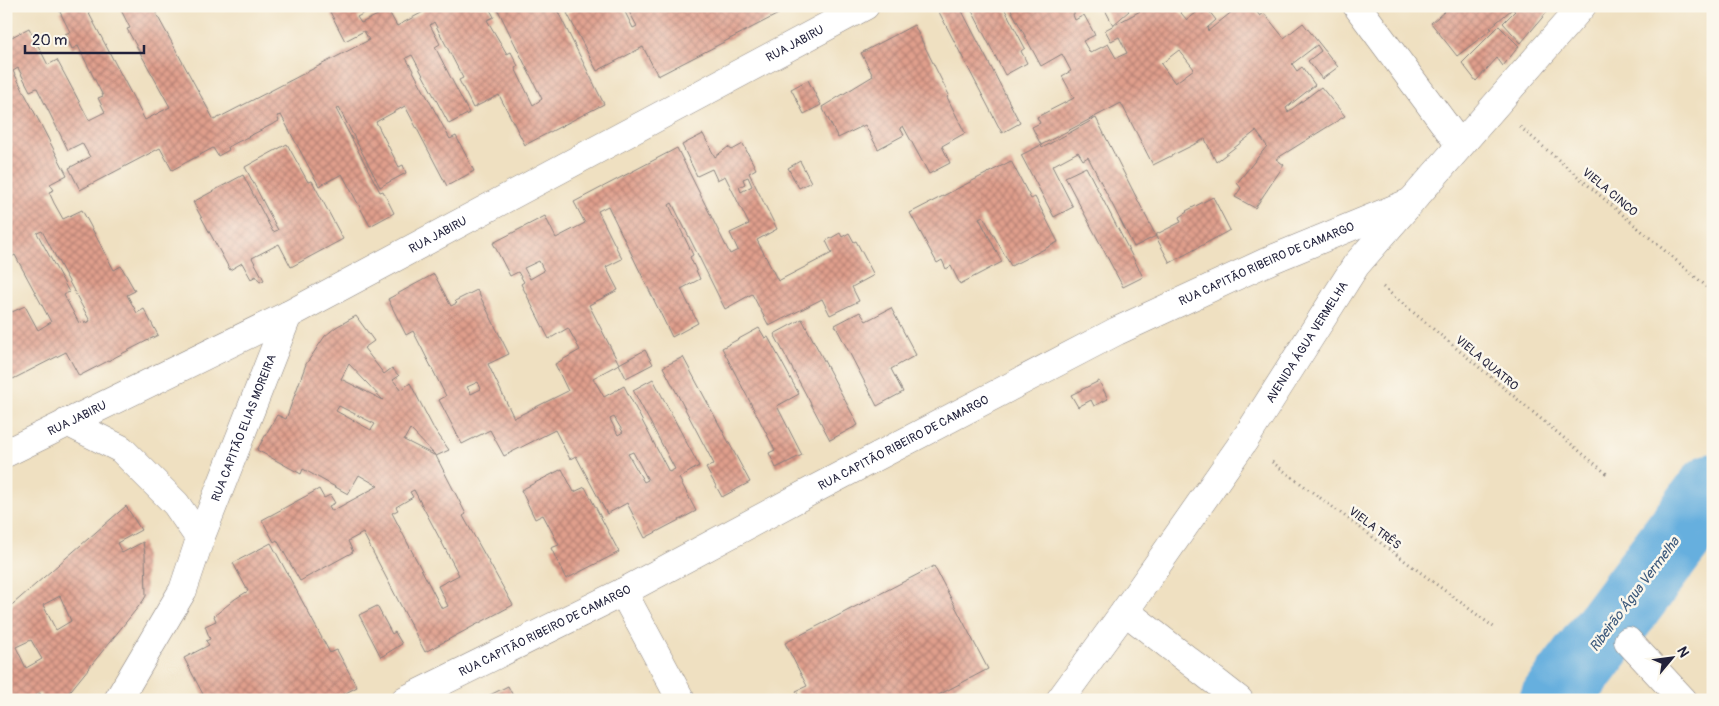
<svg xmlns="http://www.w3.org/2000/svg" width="1719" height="706" font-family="Pangolin,sans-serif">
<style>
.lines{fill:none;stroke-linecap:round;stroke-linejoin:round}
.river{stroke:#66afde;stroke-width:71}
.building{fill:url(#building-cross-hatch);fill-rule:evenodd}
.minor-casing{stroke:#88817e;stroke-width:29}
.path{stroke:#88817e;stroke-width:3;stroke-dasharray:1 4;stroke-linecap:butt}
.minor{stroke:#fff;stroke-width:28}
.labels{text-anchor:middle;stroke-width:5;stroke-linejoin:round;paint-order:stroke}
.street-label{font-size:12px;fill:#22223b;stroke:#fbf7ec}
.water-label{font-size:14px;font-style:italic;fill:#3d5a7c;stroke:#fbf7ec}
</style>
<defs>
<pattern id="building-cross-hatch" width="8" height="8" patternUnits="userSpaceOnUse" patternTransform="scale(1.25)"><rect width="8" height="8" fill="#e09f8c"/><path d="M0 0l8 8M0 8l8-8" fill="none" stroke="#b58174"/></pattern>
</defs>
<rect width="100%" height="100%" fill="#fbf7ec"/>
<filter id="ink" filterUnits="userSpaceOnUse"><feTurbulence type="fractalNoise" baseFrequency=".02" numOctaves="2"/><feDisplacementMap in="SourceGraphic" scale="10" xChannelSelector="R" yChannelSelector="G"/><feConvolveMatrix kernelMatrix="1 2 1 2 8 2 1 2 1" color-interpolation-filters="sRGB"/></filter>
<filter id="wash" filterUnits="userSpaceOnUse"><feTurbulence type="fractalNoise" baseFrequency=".0096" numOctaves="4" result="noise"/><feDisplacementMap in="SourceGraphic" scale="20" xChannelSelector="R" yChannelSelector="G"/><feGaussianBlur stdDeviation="1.12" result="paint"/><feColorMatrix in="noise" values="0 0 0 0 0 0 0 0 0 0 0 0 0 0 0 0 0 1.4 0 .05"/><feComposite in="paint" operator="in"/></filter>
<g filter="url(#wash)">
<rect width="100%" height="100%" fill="#efe0c1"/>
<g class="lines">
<polyline class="river" points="1555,700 1713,489"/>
</g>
<g id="blocks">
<g class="building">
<path d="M 71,6 L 85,6 L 145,120 L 170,107 L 127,29 L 130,28 L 119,6 L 152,6 L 214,120 L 369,40 L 364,31 L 345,41 L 327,6 L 378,6 L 357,17 L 361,23 L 388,10 L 397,26 L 423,12 L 420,6 L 488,6 L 494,17 L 487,20 L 507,54 L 511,52 L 518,66 L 515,68 L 533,105 L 542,99 L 496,6 L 555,6 L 604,104 L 525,145 L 499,95 L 473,108 L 459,80 L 463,78 L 434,22 L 430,25 L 440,44 L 435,47 L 469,113 L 449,124 L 412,55 L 406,58 L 450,139 L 456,136 L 474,171 L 447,186 L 405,106 L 376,122 L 399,167 L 403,165 L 406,173 L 380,187 L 339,108 L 336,109 L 380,192 L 383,191 L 394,213 L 370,226 L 342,174 L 319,186 L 281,115 L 277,116 L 279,121 L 228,147 L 229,150 L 218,156 L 213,148 L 172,170 L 160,148 L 80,190 L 69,168 L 90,157 L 82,143 L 68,150 L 37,88 L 30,91 L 18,68 L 13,71 L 67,175 L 50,184 L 54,190 L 49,192 L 54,203 L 63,219 L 82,210 L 114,270 L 121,266 L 135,291 L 127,295 L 137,313 L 144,309 L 158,335 L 79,376 L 66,352 L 13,379 L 6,367 L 6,301 L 12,312 L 25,306 L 38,330 L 51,322 L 15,255 L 6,260 L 6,40 L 29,28 L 48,65 L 57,60 L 89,120 L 105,112 L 98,98 L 103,96 L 78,46 L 72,49 L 65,34 L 70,32 L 60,12 ZM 42,231 L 90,321 L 85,323 L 84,321 L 79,323 L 64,295 L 69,292 L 37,233 Z"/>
<polygon points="581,6 622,6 633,28 637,26 626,6 787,6 788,9 658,76 643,47 597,71 567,13"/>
<polygon points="950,6 1003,6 1025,48 1021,51 1027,63 1005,75 970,7 962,11 1020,123 1002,133 939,12"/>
<path d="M 1009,6 L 1079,6 L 1073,15 L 1075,20 L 1084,15 L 1095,35 L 1083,41 L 1090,53 L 1108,44 L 1116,58 L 1127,53 L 1119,37 L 1111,41 L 1105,30 L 1144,9 L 1141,6 L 1175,6 L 1187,20 L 1205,6 L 1216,20 L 1207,28 L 1208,31 L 1239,6 L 1252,6 L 1260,16 L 1264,13 L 1284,38 L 1303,23 L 1338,67 L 1322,79 L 1308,61 L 1321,51 L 1317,45 L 1292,64 L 1297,71 L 1302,67 L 1315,85 L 1286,108 L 1288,112 L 1321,87 L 1345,116 L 1276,159 L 1284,165 L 1255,208 L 1235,197 L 1241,188 L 1237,183 L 1267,146 L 1256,131 L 1216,162 L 1205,139 L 1153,165 L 1121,103 L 1041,145 L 1032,127 L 1040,123 L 1037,117 L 1074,98 L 1062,76 L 1071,71 L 1062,54 L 1041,66 ZM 1179,50 L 1194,69 L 1175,83 L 1161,64 Z"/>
<polygon points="1103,6 1125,6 1129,11 1113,25"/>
<polygon points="1451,6 1552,6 1521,43 1503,23 1515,11 1512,9 1490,28 1492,29 1457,56 1431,23"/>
<polygon points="914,25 949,95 947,97 965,133 942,146 950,163 929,174 903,126 900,128 904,135 878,149 865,125 838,138 822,107 873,76 861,53"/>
<polygon points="1499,26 1519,46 1503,66 1497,58 1476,81 1462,63"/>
<polygon points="808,80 821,105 804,114 791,89"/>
<polygon points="1096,118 1156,236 1134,247 1088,157 1083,160 1078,152 1052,166 1073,207 1054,217 1021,155 1041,145 1042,148"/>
<path d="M 703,134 L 715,157 L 728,147 L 732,150 L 743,144 L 756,169 L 749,173 L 777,229 L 757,240 L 778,281 L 832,253 L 826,241 L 840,233 L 842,237 L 849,233 L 854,242 L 856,241 L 874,275 L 852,287 L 859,301 L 830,315 L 822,299 L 769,326 L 752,294 L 725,309 L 672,203 L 669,205 L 693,255 L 690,257 L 700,279 L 681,289 L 698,323 L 672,337 L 608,206 L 598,211 L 622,259 L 606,267 L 618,290 L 589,305 L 619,364 L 593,378 L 604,397 L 624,386 L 669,472 L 675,469 L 633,390 L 653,379 L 699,466 L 679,478 L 696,511 L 645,538 L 627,503 L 607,514 L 576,456 L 570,459 L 555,430 L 504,456 L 490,430 L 462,444 L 439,400 L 446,396 L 413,331 L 406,335 L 388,299 L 434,274 L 451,306 L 457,303 L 455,301 L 477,290 L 509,354 L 488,364 L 514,418 L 568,391 L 555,364 L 580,350 L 568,328 L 549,339 L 521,284 L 524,282 L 518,272 L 510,276 L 493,243 L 545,216 L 556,238 L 585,223 L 574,202 L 677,148 L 730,254 L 738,250 L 730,233 L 749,224 L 725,176 L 717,180 L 712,169 L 697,176 L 682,145 ZM 748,177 L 752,186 L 741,192 L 739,187 L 745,184 L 743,179 ZM 539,261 L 544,271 L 530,279 L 524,268 ZM 478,382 L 481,389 L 471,394 L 467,387 ZM 614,417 L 623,432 L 618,435 L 610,419 ZM 633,452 L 648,480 L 644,482 L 628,454 Z"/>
<polygon points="287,144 308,182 312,181 343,239 291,267 279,244 252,258 264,280 260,282 256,276 251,279 242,263 230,270 193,202 243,175 273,232 278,230 245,167"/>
<polygon points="800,161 811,182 799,188 788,168"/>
<polygon points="1011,161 1031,199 1035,197 1058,242 1011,266 983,216 979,218 1002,262 960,284 951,266 946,269 942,260 937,263 910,213"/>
<polygon points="1086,167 1143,277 1123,287 1065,177"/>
<polygon points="1213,197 1230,230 1170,263 1155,235 1181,222 1179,217 1187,212 1186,211"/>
<polygon points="891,308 916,355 891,369 903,392 877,406 835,325 860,312 866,321"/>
<path d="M 356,316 L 374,341 L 364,348 L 384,374 L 392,368 L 399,376 L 393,380 L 401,390 L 410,383 L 433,427 L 449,450 L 436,456 L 466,514 L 463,516 L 513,605 L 425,652 L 363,533 L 348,541 L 353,552 L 300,581 L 277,540 L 274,542 L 262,520 L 319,489 L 324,498 L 330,495 L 335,503 L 329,506 L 332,511 L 378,486 L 359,475 L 348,494 L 303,469 L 301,474 L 257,450 L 277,415 L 286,419 L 306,364 L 325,336 L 336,327 ZM 349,364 L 383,400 L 341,379 ZM 339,406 L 375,424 L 371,430 L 336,411 ZM 410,429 L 436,456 L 404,440 ZM 414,490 L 459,575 L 438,586 L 448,606 L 442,609 L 392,513 L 398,510 L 396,507 L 413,497 L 410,492 Z"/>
<polygon points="802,319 858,425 830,440 774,334"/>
<polygon points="759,328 765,338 768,337 799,394 777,406 802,455 776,468 769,453 775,450 722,348"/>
<polygon points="645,350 653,364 626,378 619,364"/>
<polygon points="683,357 750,482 722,497 706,468 714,464 663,367"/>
<polygon points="1099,381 1108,399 1094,406 1091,400 1078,407 1071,395"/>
<polygon points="562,469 574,492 585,487 619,552 566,579 551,548 559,545 543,515 535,519 521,490"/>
<path d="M 126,506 L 141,530 L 117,543 L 122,553 L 143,542 L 145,554 L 146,596 L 143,601 L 63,700 L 43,700 L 40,693 L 28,700 L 6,700 L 6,610 ZM 60,596 L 71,621 L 56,630 L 43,605 ZM 31,640 L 42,659 L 26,668 L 16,647 Z"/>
<polygon points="271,543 330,653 337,650 357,687 333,700 206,700 184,658 209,645 206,641 210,639 205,626 216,621 214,616 235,599 248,591 233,563"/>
<polygon points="934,566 988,669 929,700 801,700 796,691 807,686 785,643"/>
<polygon points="377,606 392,634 395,632 402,644 381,657 359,615"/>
<polygon points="508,686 515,700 480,700"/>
</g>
</g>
</g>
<g filter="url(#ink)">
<use href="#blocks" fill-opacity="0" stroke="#88817e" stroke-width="1"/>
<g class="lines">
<g class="minor-casing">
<g id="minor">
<polyline points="1357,6 1460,145"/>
<polyline points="67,422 121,449 176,504 200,539"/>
<path id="s1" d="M 6,453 L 288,315 L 865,6"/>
<polyline points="623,592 681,700"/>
<polyline points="1125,611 1239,700"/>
<polyline points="1628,641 1683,700"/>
<path id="s2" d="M 118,700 L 183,590 L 200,539 L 288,315"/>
<path id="s3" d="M 405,700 L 623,592 L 813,490 L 1117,331 L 1275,258 L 1411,202"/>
<path id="s4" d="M 1060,700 L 1125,611 L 1244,441 L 1356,265 L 1582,6"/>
</g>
</g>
<g class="path">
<polyline points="1705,6 1713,13"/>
<polyline points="1520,127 1713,292"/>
<polyline points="1383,287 1607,474"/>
<polyline points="1272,462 1495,628"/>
</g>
<use href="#minor" class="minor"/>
</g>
</g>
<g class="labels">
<g class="street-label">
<text dy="4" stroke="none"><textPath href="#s1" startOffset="889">RUA JABIRU</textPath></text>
<text transform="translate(1610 192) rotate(40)" y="4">VIELA CINCO</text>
<text dy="4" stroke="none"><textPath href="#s1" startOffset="484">RUA JABIRU</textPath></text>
<text dy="4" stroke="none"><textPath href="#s3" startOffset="966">RUA CAPITÃO RIBEIRO DE CAMARGO</textPath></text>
<text dy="4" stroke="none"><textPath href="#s4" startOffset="435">AVENIDA ÁGUA VERMELHA</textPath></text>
<text transform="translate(1487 363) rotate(40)" y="4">VIELA QUATRO</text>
<text dy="4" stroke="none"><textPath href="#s1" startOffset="79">RUA JABIRU</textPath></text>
<text dy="4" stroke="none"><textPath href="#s2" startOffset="301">RUA CAPITÃO ELIAS MOREIRA</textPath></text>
<text dy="4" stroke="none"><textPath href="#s3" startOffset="561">RUA CAPITÃO RIBEIRO DE CAMARGO</textPath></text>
<text transform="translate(1375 528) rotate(37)" y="4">VIELA TRÊS</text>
<text dy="4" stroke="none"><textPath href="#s3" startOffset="156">RUA CAPITÃO RIBEIRO DE CAMARGO</textPath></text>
</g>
<g class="water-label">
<text transform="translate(1634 594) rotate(-53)" y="5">Ribeirão Água Vermelha</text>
</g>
</g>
<rect width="1719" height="706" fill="none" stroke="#fbf7ec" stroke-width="25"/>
<g transform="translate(1672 658) rotate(61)" stroke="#fbf7ec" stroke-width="4" paint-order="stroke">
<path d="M0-4L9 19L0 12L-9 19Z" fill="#22223b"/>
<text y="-8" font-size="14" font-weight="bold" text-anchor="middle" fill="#22223b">N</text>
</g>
<path d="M25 45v8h119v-8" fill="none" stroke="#22223b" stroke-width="2.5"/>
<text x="32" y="45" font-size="15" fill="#22223b" stroke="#fbf7ec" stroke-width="4" paint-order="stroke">20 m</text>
</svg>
